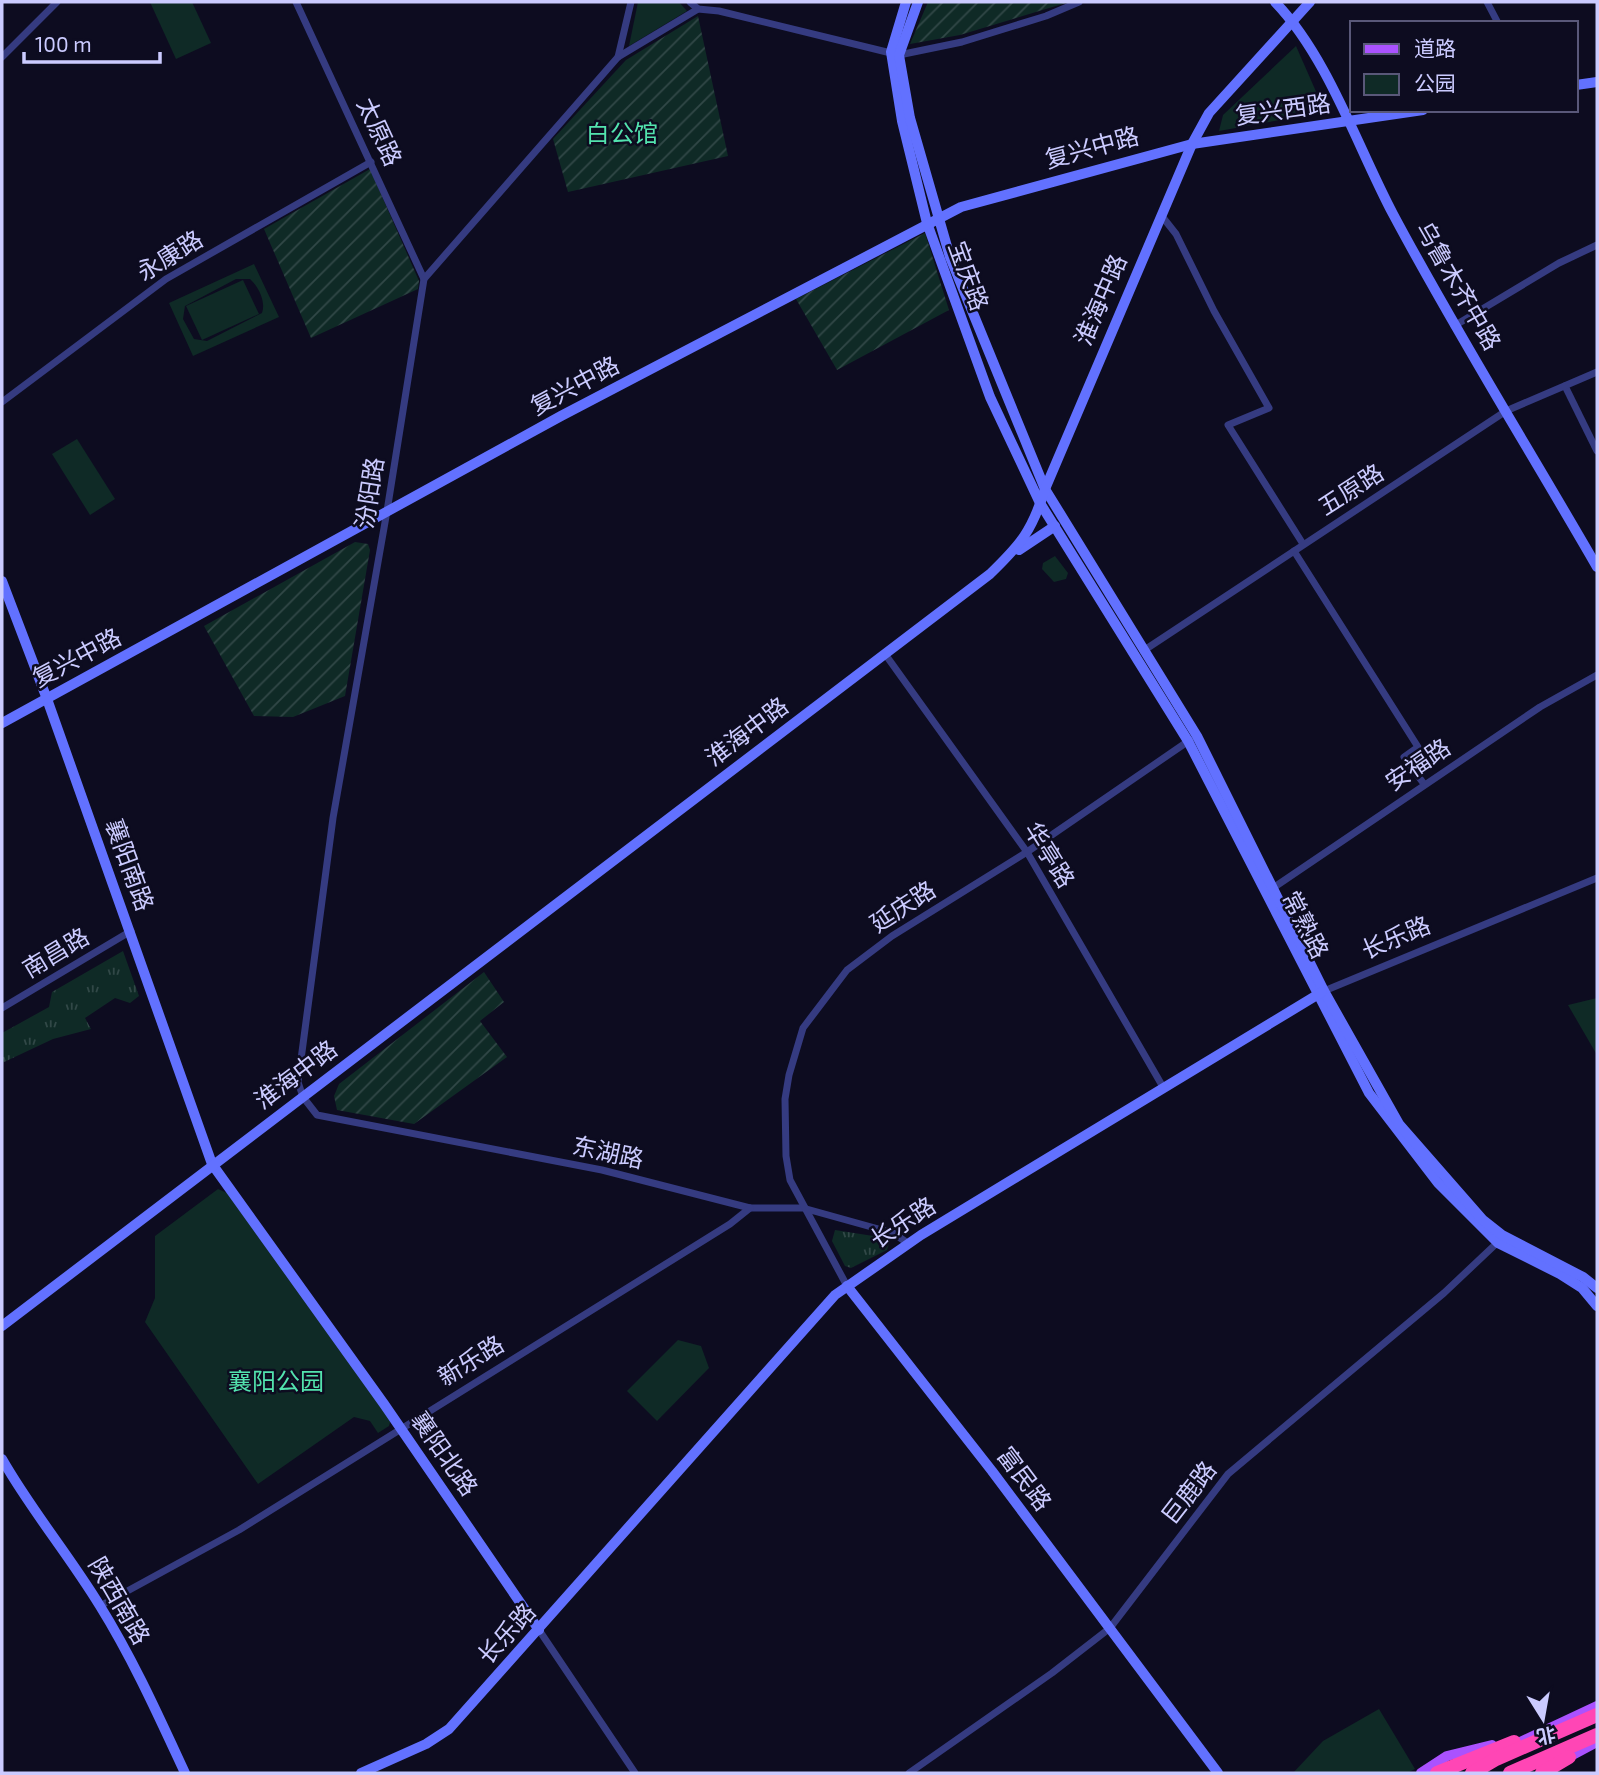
<svg xmlns="http://www.w3.org/2000/svg" width="1599" height="1775" font-family="'Exo 2','Noto Sans SC',sans-serif">
<style>
.grass{fill:url(#grass-tufts)}
.park{fill:#0f2a26;fill-rule:evenodd}
.garden{fill:url(#garden-furrows)}
.lines{fill:none;stroke-linecap:round;stroke-linejoin:round}
.street{stroke:#353b81;stroke-width:7}
.secondary{stroke:#6271ff;stroke-width:10}
.primary{stroke:#aa52ff;stroke-width:10}
.highway{stroke:#ff46b5;stroke-width:14}
.labels{text-anchor:middle;stroke-width:5;stroke-linejoin:round;paint-order:stroke}
.street-label{font-size:24px;fill:#cbcbff;stroke:#0d0c20}
.park-label{font-size:24px;fill:#53e3ae;stroke:#0d0c20}
</style>
<defs>
<pattern id="grass-tufts" width="24" height="20" patternUnits="userSpaceOnUse" patternTransform="scale(1.75)"><rect width="24" height="20" fill="#0f2a26"/><path d="M3 7l-1-3M5 7V3M7 7l1-3M15 17l-1-3M17 17v-4M19 17l1-3" fill="none" stroke="#314847"/></pattern>
<pattern id="garden-furrows" width="10" height="10" patternUnits="userSpaceOnUse" patternTransform="scale(1.75)"><rect width="10" height="10" fill="#0f2a26"/><path d="M-1 1l2-2M0 10L10 0M9 11l2-2" fill="none" stroke="#314847"/></pattern>
</defs>
<rect width="100%" height="100%" fill="#0d0c20"/>
<g class="grass">
<polygon points="123,951 139,996 130,1003 115,998 85,1018 91,1029 53,1039 2,1063 2,1033 49,1007 52,992"/>
<polygon points="835,1230 886,1238 889,1244 887,1250 851,1268 845,1266 832,1241"/>
</g>
<g class="park">
<polygon points="150,2 192,2 211,43 176,59"/>
<polygon points="638,2 679,2 687,11 629,46"/>
<polygon points="1296,46 1325,112 1219,131 1223,115"/>
<path d="M 254,264 L 279,317 L 193,356 L 169,303 ZM 236,279 L 250,279 C 259,287 266,302 262,313 L 207,341 L 194,339 L 183,319 L 185,306 Z"/>
<polygon points="243,280 259,314 202,340 186,306"/>
<polygon points="77,439 115,499 90,515 52,454"/>
<polygon points="1055,556 1068,573 1066,579 1054,582 1042,569 1043,563"/>
<polygon points="1597,998 1597,1055 1568,1005"/>
<polygon points="218,1189 227,1193 391,1419 389,1426 378,1433 370,1421 354,1417 258,1484 145,1322 155,1298 155,1236"/>
<polygon points="678,1340 701,1346 709,1368 657,1421 627,1391"/>
<polygon points="1379,1709 1415,1769 1407,1773 1293,1773 1323,1741"/>
</g>
<g class="garden">
<polygon points="928,2 1069,2 960,35 910,44"/>
<polygon points="698,16 728,156 568,192 553,139 626,60"/>
<polygon points="370,169 419,281 418,289 311,338 264,229"/>
<polygon points="925,233 949,310 837,370 796,299"/>
<polygon points="355,542 368,544 370,550 345,696 293,717 254,716 204,626"/>
<polygon points="484,972 504,1002 480,1021 507,1057 414,1124 337,1110 334,1096 339,1084"/>
</g>
<g class="lines">
<g class="street">
<polyline points="296,2 424,279"/>
<polyline points="690,2 698,9 719,11 899,55 962,42 1046,16 1079,2"/>
<polyline points="1487,2 1498,23"/>
<polyline points="698,9 618,57 424,279 387,511 333,818 298,1082 303,1097 317,1115 602,1170 750,1208 803,1208 893,1233 909,1244"/>
<polyline points="2,57 57,2"/>
<polyline points="618,57 631,2"/>
<polyline points="1161,215 1176,234 1214,311 1269,408 1228,425 1303,544"/>
<polyline points="1454,326 1559,263 1597,245"/>
<polyline points="1565,386 1597,451"/>
<polyline points="2,402 166,279 371,162"/>
<polyline points="1294,551 1418,747 1404,757 1424,784"/>
<polyline points="1143,651 1506,411 1597,372"/>
<polyline points="885,654 1027,852 1163,1087"/>
<polyline points="1270,890 1540,707 1597,675"/>
<polyline points="1324,991 1597,878"/>
<polyline points="2,1008 131,931"/>
<polyline points="847,1286 790,1180 786,1156 785,1099 789,1075 803,1028 847,970 892,936 1027,852 1190,740"/>
<polyline points="100,1606 239,1530 730,1224 750,1208"/>
<polyline points="539,1630 635,1773"/>
<polyline points="909,1773 1052,1673 1110,1628 1228,1474 1444,1293 1498,1242"/>
</g>
<g class="secondary">
<polyline points="906,2 891,52 902,121 927,223 990,397 1040,503 1188,741 1369,1093 1438,1183 1498,1243 1560,1274 1582,1288 1597,1306"/>
<polyline points="918,2 899,55 910,118 950,257 1045,489 1197,736 1324,991 1399,1124 1483,1220 1502,1235 1583,1277 1597,1288"/>
<path d="M 1275,2 C 1328,57 1357,146 1393,214 C 1457,334 1529,449 1597,567"/>
<polyline points="1576,85 1597,82"/>
<polyline points="1019,550 1055,526"/>
<polyline points="2,581 47,699 212,1164 384,1404 539,1630"/>
<polyline points="2,723 561,416 961,207 1192,144 1423,110"/>
<polyline points="847,1286 992,1471 1218,1773"/>
<path d="M 2,1326 L 990,574 C 1021,544 1032,531 1045,489 L 1192,144 L 1209,113 L 1310,2"/>
<path d="M 2,1459 C 31,1510 69,1555 100,1606 C 133,1659 159,1717 185,1773"/>
<polyline points="361,1773 426,1744 449,1729 835,1295 921,1235 1322,992"/>
</g>
<g class="primary">
<polyline points="1514,1745 1597,1706"/>
<polyline points="1563,1760 1597,1742"/>
<polyline points="1421,1773 1447,1756 1492,1745"/>
</g>
<g class="highway">
<polyline points="1437,1773 1514,1742"/>
<polyline points="1472,1773 1496,1759 1597,1715"/>
<polyline points="1510,1773 1597,1735"/>
<polyline points="1542,1773 1569,1757"/>
</g>
</g>
<g class="labels">
<g class="street-label">
<text transform="translate(1283 110) rotate(-8)" y="8">复兴西路</text>
<text transform="translate(379 132) rotate(65)" y="8">太原路</text>
<text transform="translate(1092 148) rotate(-15)" y="8">复兴中路</text>
<text transform="translate(170 256) rotate(-32)" y="8">永康路</text>
<text transform="translate(968 276) rotate(70)" y="8">宝庆路</text>
<text transform="translate(1458 286) rotate(60)" y="8">乌鲁木齐中路</text>
<text transform="translate(1101 300) rotate(-67)" y="8">淮海中路</text>
<text transform="translate(575 386) rotate(-28)" y="8">复兴中路</text>
<text transform="translate(1351 490) rotate(-33)" y="8">五原路</text>
<text transform="translate(370 493) rotate(-81)" y="8">汾阳路</text>
<text transform="translate(77 658) rotate(-28)" y="8">复兴中路</text>
<text transform="translate(747 732) rotate(-37)" y="8">淮海中路</text>
<text transform="translate(1418 765) rotate(-34)" y="8">安福路</text>
<text transform="translate(1049 855) rotate(58)" y="8">华亭路</text>
<text transform="translate(129 865) rotate(70)" y="8">襄阳南路</text>
<text transform="translate(903 907) rotate(-33)" y="8">延庆路</text>
<text transform="translate(1305 925) rotate(63)" y="8">常熟路</text>
<text transform="translate(1396 938) rotate(-23)" y="8">长乐路</text>
<text transform="translate(56 953) rotate(-31)" y="8">南昌路</text>
<text transform="translate(296 1075) rotate(-37)" y="8">淮海中路</text>
<text transform="translate(608 1153) rotate(12)" y="8">东湖路</text>
<text transform="translate(903 1223) rotate(-33)" y="8">长乐路</text>
<text transform="translate(471 1361) rotate(-32)" y="8">新乐路</text>
<text transform="translate(444 1454) rotate(55)" y="8">襄阳北路</text>
<text transform="translate(1024 1479) rotate(53)" y="8">富民路</text>
<text transform="translate(1189 1493) rotate(-52)" y="8">巨鹿路</text>
<text transform="translate(119 1601) rotate(60)" y="8">陕西南路</text>
<text transform="translate(507 1634) rotate(-48)" y="8">长乐路</text>
</g>
<g class="park-label">
<text x="622" y="142">白公馆</text>
<text x="276" y="1390">襄阳公园</text>
</g>
</g>
<rect width="1599" height="1775" fill="none" stroke="#cbcbff" stroke-width="7"/>
<rect x="1350" y="21" width="228" height="91" fill="#0d0c20" stroke="#595879" stroke-width="2"/>
<rect x="1364" y="44" width="35" height="10" fill="#aa52ff" stroke="#595879" stroke-width="2"/>
<text x="1414" y="56" font-size="21" fill="#cbcbff">道路</text>
<rect x="1364" y="74" width="35" height="21" fill="#0f2a26" stroke="#595879" stroke-width="2"/>
<text x="1414" y="91" font-size="21" fill="#cbcbff">公园</text>
<g transform="translate(1543 1719) rotate(169)" stroke="#0d0c20" stroke-width="5" paint-order="stroke">
<path d="M0-5L12 26L0 18L-12 26Z" fill="#cbcbff"/>
<text y="-10" font-size="19" font-weight="bold" text-anchor="middle" fill="#cbcbff">北</text>
</g>
<path d="M24 52v10h136v-10" fill="none" stroke="#cbcbff" stroke-width="3.5"/>
<text x="35" y="52" font-size="21" fill="#cbcbff" stroke="#0d0c20" stroke-width="5" paint-order="stroke">100 m</text>
</svg>
